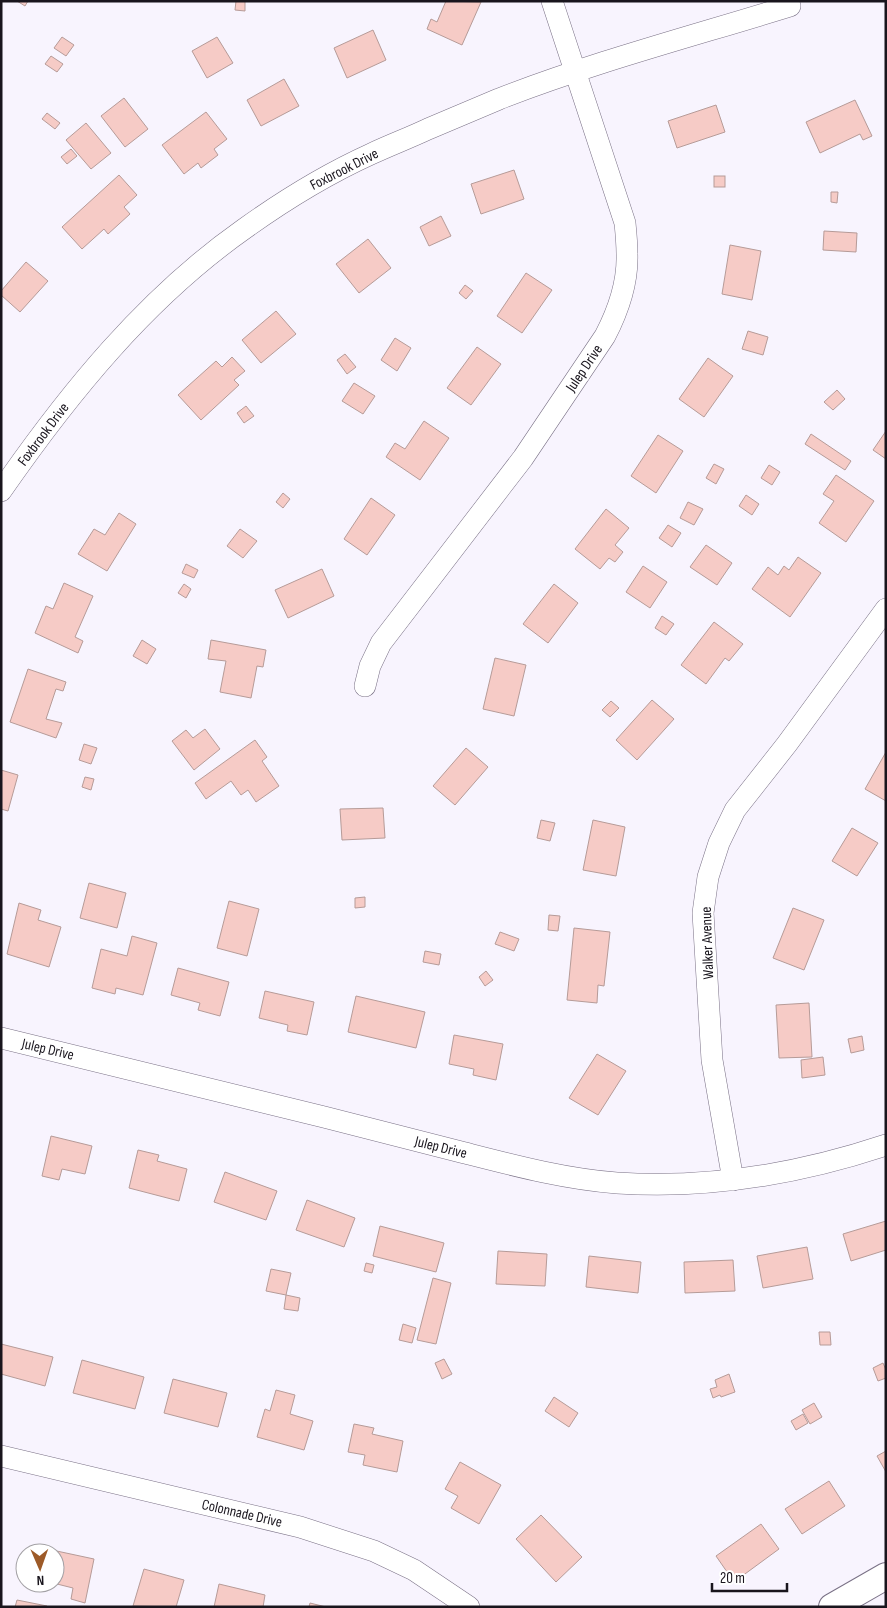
<svg xmlns="http://www.w3.org/2000/svg" width="887" height="1608" font-family="'Sofia Sans Condensed',sans-serif">
<style>
.building{fill:#f6cbc6;stroke:#b69b98}
.lines{fill:none;stroke-linecap:round;stroke-linejoin:round}
.minor-casing{stroke:#7a7186;stroke-width:22}
.tertiary-casing{stroke:#7a7186;stroke-width:28}
.minor{stroke:#fff;stroke-width:21}
.tertiary{stroke:#fff;stroke-width:26}
.labels{text-anchor:middle;stroke-width:4.5;stroke-linejoin:round;paint-order:stroke}
.street-label{font-size:15px;fill:#19151d;stroke:#fff}
</style>
<rect width="100%" height="100%" fill="#f8f4fe"/>
<g class="building">
<polygon points="17,1 28,1 25,6"/>
<polygon points="236,1 245,1 245,11 235,10"/>
<polygon points="446,1 481,2 462,45 427,29 431,19 437,22"/>
<polygon points="373,30 386,60 347,78 334,48"/>
<polygon points="62,37 74,45 66,56 54,48"/>
<polygon points="217,37 233,63 207,78 192,51"/>
<polygon points="51,56 63,64 57,72 45,64"/>
<polygon points="284,79 299,106 261,126 247,100"/>
<polygon points="124,98 148,129 125,147 101,116"/>
<polygon points="855,100 872,136 863,140 860,134 820,153 806,122"/>
<polygon points="716,105 725,132 677,148 668,121"/>
<polygon points="206,112 227,139 214,149 218,155 201,168 198,163 184,174 162,145"/>
<polygon points="47,113 60,123 55,129 42,119"/>
<polygon points="86,123 111,153 91,169 66,140"/>
<polygon points="71,149 77,156 67,164 61,157"/>
<polygon points="514,170 524,199 481,214 471,184"/>
<polygon points="119,175 137,195 124,207 130,214 108,234 104,229 82,249 62,227"/>
<rect x="714" y="176" width="11" height="11"/>
<polygon points="831,192 838,192 837,203 831,202"/>
<polygon points="441,216 451,236 429,246 420,227"/>
<polygon points="824,231 857,233 856,252 823,250"/>
<polygon points="368,239 391,268 359,293 336,264"/>
<polygon points="730,245 761,251 752,300 722,294"/>
<polygon points="26,262 48,281 20,312 1,295 1,291"/>
<polygon points="526,273 552,290 522,333 497,316"/>
<polygon points="465,285 473,291 466,299 459,293"/>
<polygon points="276,311 296,334 261,363 242,340"/>
<polygon points="748,331 768,337 763,355 742,349"/>
<polygon points="395,338 411,348 397,371 381,360"/>
<polygon points="477,347 501,364 471,405 447,388"/>
<polygon points="345,354 356,367 347,374 337,360"/>
<polygon points="232,357 245,371 234,380 239,385 201,420 178,395 216,361 222,367"/>
<polygon points="708,358 733,376 704,417 679,399"/>
<polygon points="354,383 375,396 363,414 342,401"/>
<polygon points="837,390 845,399 833,410 824,402"/>
<polygon points="246,406 254,416 244,423 237,413"/>
<polygon points="424,421 449,438 420,480 386,457 395,443 405,449"/>
<polygon points="886,431 886,459 873,450"/>
<polygon points="811,434 851,461 845,470 805,444"/>
<polygon points="658,435 683,451 656,493 631,476"/>
<polygon points="714,464 724,469 716,484 706,478"/>
<polygon points="769,465 780,472 772,485 761,478"/>
<polygon points="836,475 874,501 846,542 819,523 834,501 823,494"/>
<polygon points="283,493 290,499 283,508 276,502"/>
<polygon points="746,495 759,504 752,515 739,506"/>
<polygon points="371,498 395,515 367,555 344,539"/>
<polygon points="688,502 703,509 694,525 680,518"/>
<polygon points="606,509 629,528 615,545 623,552 615,562 609,558 600,569 575,549"/>
<polygon points="119,513 136,524 107,571 78,554 94,529 105,535"/>
<polygon points="668,525 681,533 672,547 659,538"/>
<polygon points="240,529 257,541 243,558 227,546"/>
<polygon points="706,545 732,563 717,585 690,567"/>
<polygon points="798,557 821,573 790,617 752,589 768,567 778,575 784,566 789,570"/>
<polygon points="186,564 198,570 194,578 182,573"/>
<polygon points="643,566 667,582 650,608 626,592"/>
<polygon points="322,569 334,596 288,618 275,590"/>
<polygon points="64,583 93,596 75,637 83,641 78,653 35,633 46,606 53,609"/>
<polygon points="184,584 191,589 186,598 178,593"/>
<polygon points="554,584 578,603 548,643 523,624"/>
<polygon points="662,616 674,624 666,635 655,628"/>
<polygon points="714,622 743,644 729,661 725,658 706,684 681,665"/>
<polygon points="142,640 156,649 147,664 133,656"/>
<polygon points="211,640 266,650 263,667 257,666 251,698 220,692 226,661 208,659"/>
<polygon points="495,658 526,665 514,716 483,709"/>
<polygon points="28,669 66,682 63,691 56,689 46,719 62,723 56,738 10,722"/>
<polygon points="652,700 674,719 637,760 616,740"/>
<polygon points="611,701 619,708 610,717 602,710"/>
<polygon points="205,729 220,749 194,770 172,741 186,730 193,738"/>
<polygon points="255,740 267,757 262,761 279,786 256,802 248,790 241,795 231,781 206,799 195,783"/>
<polygon points="84,744 97,748 91,764 79,760"/>
<polygon points="466,748 488,767 455,805 433,786"/>
<polygon points="886,752 886,801 865,789"/>
<polygon points="1,770 18,775 8,811 1,809"/>
<polygon points="85,777 94,779 91,790 82,787"/>
<polygon points="383,808 385,838 342,840 340,809"/>
<polygon points="541,820 555,823 550,841 537,838"/>
<polygon points="593,820 625,827 616,876 583,870"/>
<polygon points="852,828 878,843 857,876 832,861"/>
<polygon points="89,883 126,893 117,928 80,918"/>
<polygon points="365,897 365,907 355,908 355,898"/>
<polygon points="229,901 259,909 247,956 217,948"/>
<polygon points="19,903 41,910 38,920 61,927 49,967 7,954"/>
<polygon points="793,908 824,920 804,970 773,958"/>
<polygon points="549,915 560,916 558,931 548,930"/>
<polygon points="574,928 610,932 604,986 598,985 597,1003 567,1000"/>
<polygon points="500,932 519,939 514,951 495,944"/>
<polygon points="132,936 157,943 143,995 116,988 115,994 92,988 101,949 127,956"/>
<polygon points="425,951 441,954 439,965 423,962"/>
<polygon points="178,968 229,982 220,1016 198,1010 200,1003 171,995"/>
<polygon points="486,971 493,980 485,986 479,977"/>
<polygon points="265,991 314,1002 307,1035 287,1031 288,1025 259,1018"/>
<polygon points="356,996 425,1012 416,1048 348,1032"/>
<polygon points="809,1003 812,1057 779,1058 776,1005"/>
<polygon points="454,1035 503,1044 496,1080 473,1075 474,1069 449,1064"/>
<polygon points="862,1036 864,1050 851,1053 848,1039"/>
<polygon points="597,1054 626,1071 598,1115 569,1098"/>
<polygon points="823,1057 825,1075 802,1078 801,1060"/>
<polygon points="51,1136 92,1146 85,1174 62,1169 59,1180 42,1176"/>
<polygon points="138,1150 159,1155 157,1161 187,1169 179,1201 129,1188"/>
<polygon points="225,1172 277,1191 266,1220 214,1202"/>
<polygon points="307,1200 355,1218 344,1247 296,1230"/>
<polygon points="886,1221 886,1250 851,1261 843,1234"/>
<polygon points="380,1226 444,1243 436,1272 373,1256"/>
<polygon points="807,1247 813,1279 763,1288 757,1256"/>
<polygon points="498,1251 547,1254 545,1286 496,1284"/>
<polygon points="589,1256 641,1262 638,1293 586,1287"/>
<polygon points="733,1260 735,1291 685,1293 684,1262"/>
<polygon points="366,1263 374,1265 372,1273 364,1271"/>
<polygon points="271,1269 291,1273 286,1295 266,1291"/>
<polygon points="433,1278 451,1283 436,1344 417,1340"/>
<polygon points="286,1295 300,1298 298,1311 284,1309"/>
<polygon points="403,1324 416,1328 412,1343 399,1340"/>
<polygon points="819,1332 830,1332 831,1345 820,1345"/>
<polygon points="1,1344 53,1357 45,1386 1,1374"/>
<polygon points="444,1359 452,1374 442,1379 435,1363"/>
<polygon points="82,1360 144,1377 135,1409 73,1393"/>
<polygon points="883,1363 886,1370 886,1378 878,1381 873,1368"/>
<polygon points="729,1374 735,1392 721,1397 720,1395 713,1398 710,1389 717,1387 715,1380"/>
<polygon points="173,1379 227,1393 218,1427 164,1413"/>
<polygon points="276,1390 295,1395 290,1414 313,1421 304,1450 257,1437 265,1409 270,1411"/>
<polygon points="554,1397 578,1413 569,1427 545,1411"/>
<polygon points="814,1403 822,1417 810,1424 802,1410"/>
<polygon points="803,1414 808,1423 796,1430 791,1421"/>
<polygon points="354,1424 374,1428 372,1434 403,1441 397,1472 363,1465 365,1455 348,1452"/>
<polygon points="886,1451 886,1472 877,1456"/>
<polygon points="460,1462 501,1485 479,1524 451,1508 458,1496 445,1489"/>
<polygon points="829,1481 845,1506 802,1534 785,1509"/>
<polygon points="541,1515 582,1557 556,1582 516,1539"/>
<polygon points="761,1524 779,1549 734,1582 716,1556"/>
<polygon points="52,1550 94,1559 85,1603 71,1599 73,1588 53,1583 55,1583 55,1553 51,1553"/>
<polygon points="144,1569 184,1580 176,1607 133,1606"/>
<polygon points="219,1584 265,1595 263,1607 214,1607"/>
<polygon points="17,1600 47,1606 46,1607 15,1607"/>
<polygon points="310,1603 326,1607 309,1607"/>
</g>
<g class="lines">
<g class="minor-casing">
<g id="minor">
<path d="M 1,491 C 69,393 146,298 244,229 C 283,201 327,174 371,154 C 390,145 409,138 428,129 C 452,119 475,109 499,99 C 594,62 693,36 790,6"/>
<path d="M 365,686 L 370,666 L 381,643 L 523,458 L 605,336 C 618,311 628,283 627,254 C 627,244 626,233 625,223 L 552,1"/>
<path d="M 1,1038 C 109,1064 217,1090 324,1117 C 370,1129 415,1140 461,1152 C 512,1165 564,1179 617,1183 C 708,1189 799,1174 886,1145"/>
<polyline points="733,1180 712,1060 703,913 708,877 719,843 735,810 787,744 886,609"/>
<polyline points="1,1456 300,1527 374,1551 414,1570 469,1607"/>
</g>
</g>
<g class="tertiary-casing">
<polyline id="tertiary" points="832,1607 886,1576"/>
</g>
<use href="#minor" class="minor"/>
<use href="#tertiary" class="tertiary"/>
</g>
<g class="labels">
<g class="street-label">
<text transform="translate(344 169) rotate(-27)" y="5">Foxbrook Drive</text>
<text transform="translate(584 368) rotate(-56)" y="5">Julep Drive</text>
<text transform="translate(43 434) rotate(-53)" y="5">Foxbrook Drive</text>
<text transform="translate(707 943) rotate(-92)" y="5">Walker Avenue</text>
<text transform="translate(48 1049) rotate(13)" y="5">Julep Drive</text>
<text transform="translate(441 1147) rotate(14)" y="5">Julep Drive</text>
<text transform="translate(242 1513) rotate(13)" y="5">Colonnade Drive</text>
</g>
</g>
<rect width="887" height="1608" fill="none" stroke="#19151d" stroke-width="5"/>
<g transform="translate(40 1568) rotate(178)"><circle r="24" fill="#ffffff" stroke="#a3a1a5"/>
<path d="M0-4L9 19L0 12L-9 19Z" fill="#9d5a28"/>
<text y="-8" font-size="14" font-weight="bold" text-anchor="middle" fill="#19151d">N</text>
</g>
<path d="M712 1583v8h75v-8" fill="none" stroke="#19151d" stroke-width="2.5"/>
<text x="720" y="1583" font-size="15" fill="#19151d" stroke="#ffffff" stroke-width="4" paint-order="stroke">20 m</text>
</svg>
